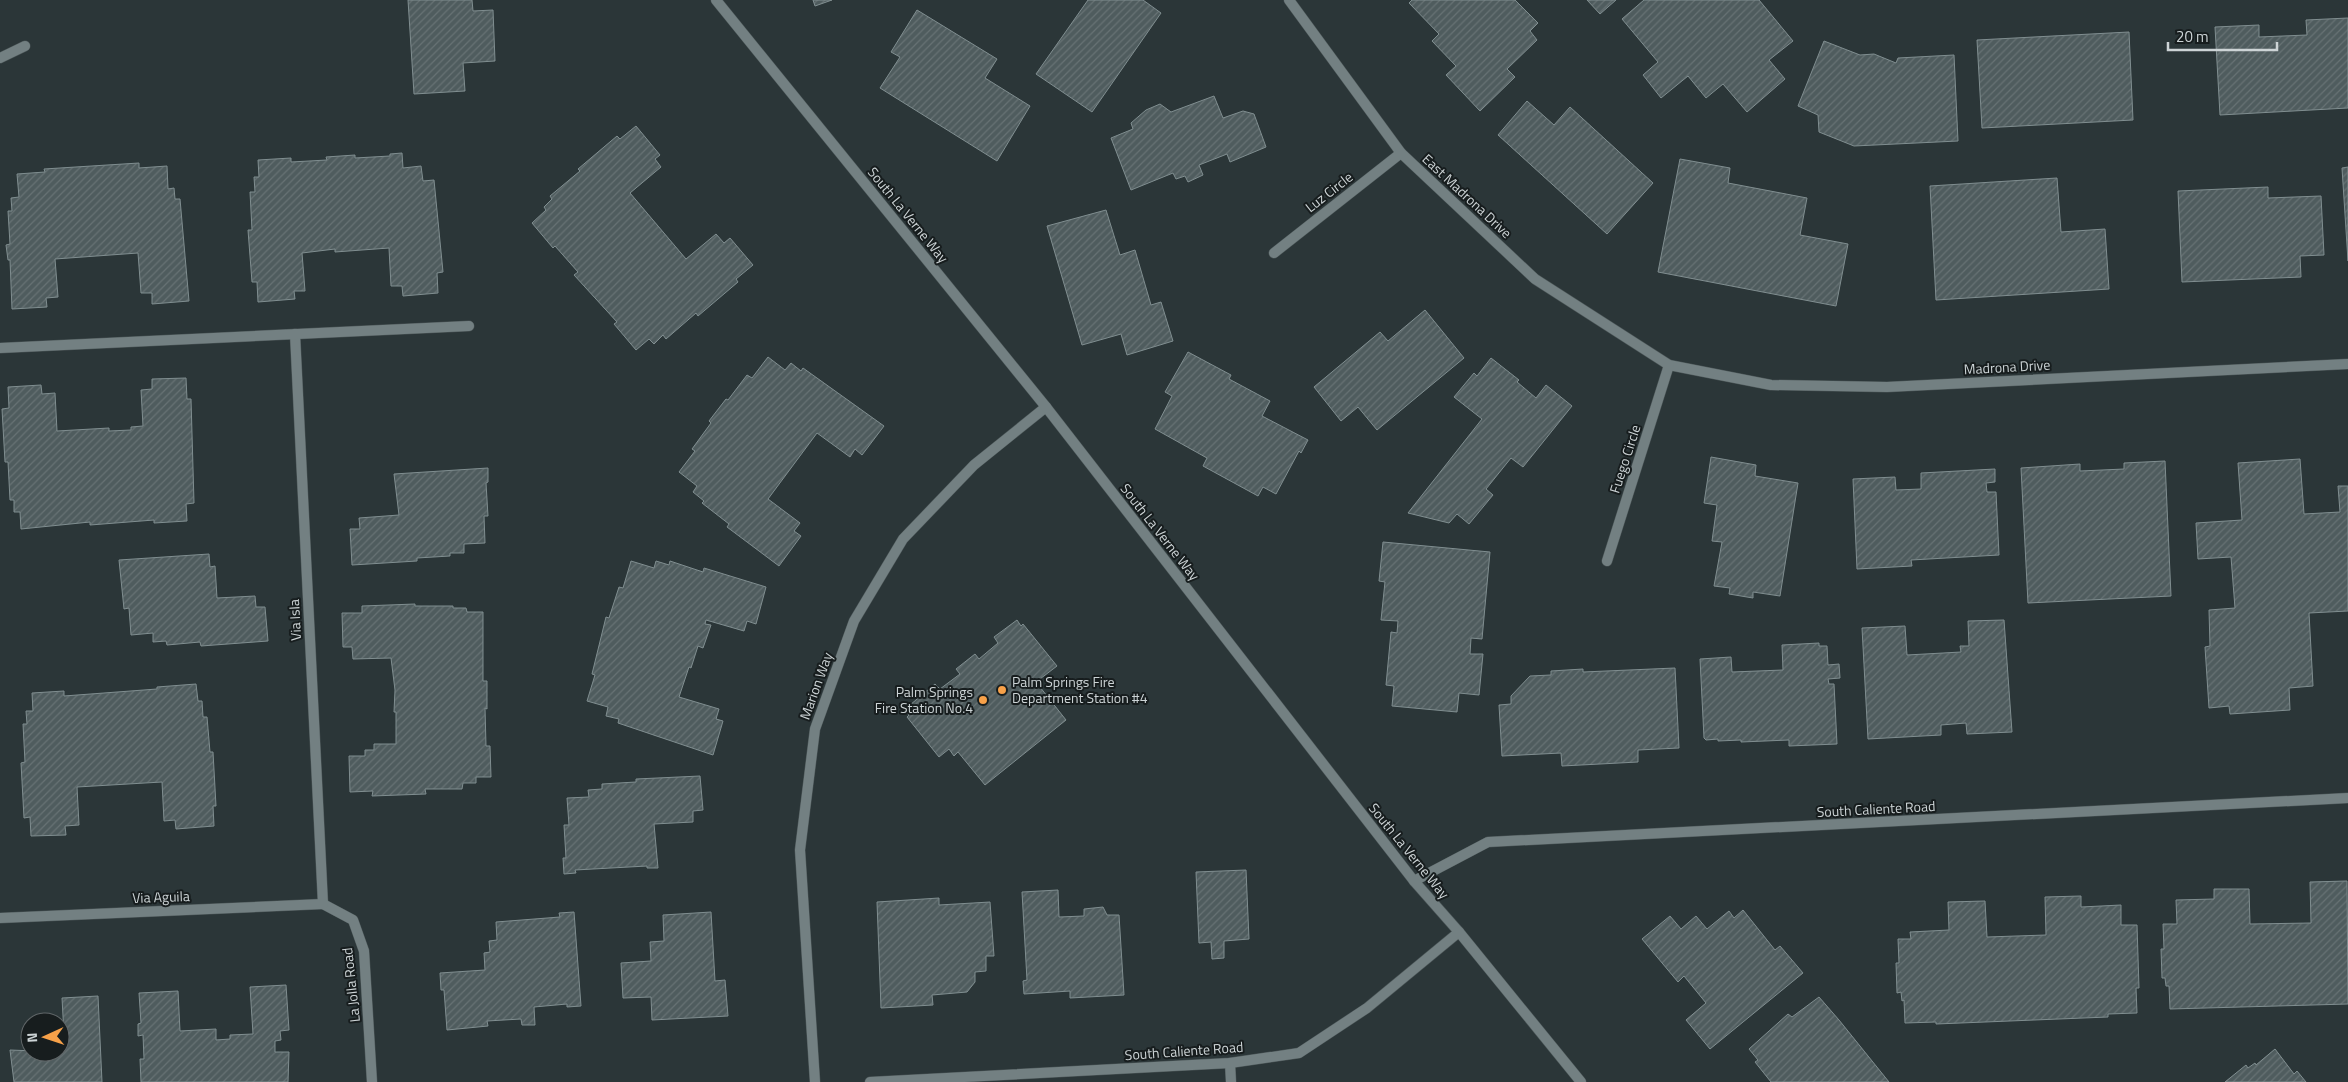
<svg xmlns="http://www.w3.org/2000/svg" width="2348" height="1082" font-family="'Titillium Web',sans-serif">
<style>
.building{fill:url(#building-hatch);stroke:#808e90}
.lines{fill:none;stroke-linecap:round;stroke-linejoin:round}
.minor-casing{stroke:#4b5557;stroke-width:11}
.tertiary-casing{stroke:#4b5557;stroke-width:11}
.minor{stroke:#738082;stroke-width:10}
.tertiary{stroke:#738082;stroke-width:10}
.poi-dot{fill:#f7a149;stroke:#171d1e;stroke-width:2}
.labels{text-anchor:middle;stroke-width:4;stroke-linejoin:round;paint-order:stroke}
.street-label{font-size:14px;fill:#cdd4d6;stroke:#171d1e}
.poi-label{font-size:14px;fill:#cdd4d6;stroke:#171d1e;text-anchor:start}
</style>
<defs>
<pattern id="building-hatch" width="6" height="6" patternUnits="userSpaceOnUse" patternTransform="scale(1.25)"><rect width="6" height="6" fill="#4f5c5e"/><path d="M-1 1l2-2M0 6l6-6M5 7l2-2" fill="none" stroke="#677274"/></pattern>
</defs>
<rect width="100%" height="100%" fill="#2b3638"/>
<g class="building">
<polygon points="408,0 472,0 473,11 493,10 495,61 463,63 465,91 414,94"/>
<polygon points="813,0 832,0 815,6"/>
<polygon points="1088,0 1143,0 1161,13 1092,112 1036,74"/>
<polygon points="1412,0 1515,0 1538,23 1530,31 1537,40 1507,69 1515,77 1480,111 1446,75 1456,66 1432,41 1439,34 1409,3"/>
<polygon points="1587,0 1616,0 1600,14"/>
<polygon points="1644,0 1759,0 1793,41 1769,60 1785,79 1747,112 1723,84 1706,98 1688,76 1661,98 1643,75 1658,62 1622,19"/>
<polygon points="917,10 997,59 985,78 1030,106 997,161 880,88 900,57 891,52"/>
<polygon points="2348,18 2348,108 2220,115 2215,27 2259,25 2259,37 2307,35 2306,20"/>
<polygon points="2129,32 2133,120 1982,128 1977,40"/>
<polygon points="1824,41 1860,55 1874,54 1896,63 1898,58 1954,55 1958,141 1854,146 1819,132 1818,115 1798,106"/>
<polygon points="1214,96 1223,118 1243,111 1254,114 1266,147 1230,162 1227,154 1199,165 1203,175 1188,182 1185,176 1176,179 1173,173 1131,190 1111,138 1133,129 1131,123 1146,110 1160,104 1171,112"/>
<polygon points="1527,101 1554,125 1570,107 1653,183 1607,234 1498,135"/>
<polygon points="636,126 660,155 655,159 661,167 630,193 686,259 716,234 724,243 730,238 753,265 736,279 738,282 698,316 696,313 666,339 663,335 654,344 649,339 636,350 614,324 617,322 574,275 578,272 555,246 553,248 532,223 546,210 544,207 552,199 550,196 580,171 578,169 617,136 620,139"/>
<polygon points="402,153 403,168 421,166 423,181 434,180 443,272 437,273 438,293 403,296 402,286 391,286 389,248 335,252 335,249 302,253 305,291 294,291 295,299 258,302 257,282 252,282 248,230 252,230 250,192 255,192 254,177 259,177 258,160 291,158 291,162 327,160 326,157 355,155 355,158 390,156 390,154"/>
<polygon points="1680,159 1730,168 1728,183 1807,198 1800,235 1848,244 1836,306 1658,272"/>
<polygon points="139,163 139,168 167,166 168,189 174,188 175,199 180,199 189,301 152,304 152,293 141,293 138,253 55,259 58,297 46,298 47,307 12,309 10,260 8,260 6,245 10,244 8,211 12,211 11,198 19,197 17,174 45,172 44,169"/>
<polygon points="2348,167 2348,261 2342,168"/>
<polygon points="2057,178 2061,232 2105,229 2109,289 1936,300 1930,186"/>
<polygon points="2268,187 2268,198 2321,196 2324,255 2300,256 2301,277 2182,282 2178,191"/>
<polygon points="1106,210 1120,255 1135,250 1151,305 1161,302 1173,341 1127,355 1121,334 1082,345 1047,226"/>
<polygon points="1425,310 1464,358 1377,430 1358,407 1341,421 1314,387 1380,332 1388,341"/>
<polygon points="1188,352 1231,375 1229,379 1270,401 1262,416 1308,440 1301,453 1299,451 1276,494 1263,487 1258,496 1203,466 1207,458 1155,429 1172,396 1165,392"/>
<polygon points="768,357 785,370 791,363 801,371 803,368 884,426 862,455 855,449 850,457 817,433 768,499 800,523 794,531 801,536 779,566 727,527 729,524 702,503 704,501 693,492 697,486 679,472 695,451 692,449 711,423 709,421 726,399 728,400 747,375 752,378"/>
<polygon points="1491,358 1519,380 1517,382 1536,398 1546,385 1572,406 1523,467 1511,458 1486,489 1493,495 1469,524 1457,514 1449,523 1408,513 1482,419 1454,397 1474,373 1477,376"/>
<polygon points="186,378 187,399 191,399 194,503 186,504 187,521 154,523 154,520 90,525 90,522 21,529 20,512 14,512 14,500 10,500 8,462 5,462 2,409 9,408 8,387 41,385 42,394 55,393 57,431 109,428 109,431 131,430 131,427 143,426 141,390 152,389 152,379"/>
<polygon points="1711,457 1756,465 1755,476 1798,483 1780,596 1753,592 1753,598 1729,594 1730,588 1714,586 1722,542 1712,541 1717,505 1704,503"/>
<polygon points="2300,459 2304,514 2340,512 2338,486 2348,486 2348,611 2309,613 2313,686 2289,688 2290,710 2230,714 2229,706 2209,708 2205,647 2210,646 2209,610 2235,608 2231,557 2198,559 2196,523 2242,520 2238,463"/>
<polygon points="2165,461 2171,596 2028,603 2021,468 2080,464 2080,471 2124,469 2124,463"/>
<polygon points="488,468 488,482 486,483 488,516 484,516 485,543 464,544 464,553 450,553 450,556 417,558 417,561 352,565 350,529 360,529 359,518 399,515 394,474"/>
<polygon points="1995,469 1995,482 1986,483 1987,492 1996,492 1999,555 1911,560 1912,566 1857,569 1853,479 1895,477 1896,490 1921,489 1921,473"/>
<polygon points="1383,542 1490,552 1482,639 1471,638 1470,654 1483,654 1479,695 1459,693 1457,712 1392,706 1394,686 1386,685 1391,632 1397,633 1398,621 1381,620 1385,582 1379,581"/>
<polygon points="209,554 210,567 215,566 217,598 255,596 256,607 265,607 268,641 201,646 200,642 167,645 166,641 153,642 153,633 131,635 129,608 124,609 119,560"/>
<polygon points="631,561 654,568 656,561 669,565 670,561 703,572 704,568 766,587 756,624 747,621 744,631 706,620 705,624 711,625 703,648 698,646 691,668 689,667 679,697 719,709 716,719 723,721 713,755 618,723 619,719 606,716 608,707 587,701 595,675 592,674 606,617 609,618 619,587 623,588"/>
<polygon points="415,604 415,606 453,606 453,608 466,608 467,612 483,612 483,681 487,681 487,709 485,708 486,746 490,746 491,777 476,777 476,783 463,783 462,789 425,789 426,794 372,796 373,791 350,792 349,756 365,756 365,750 374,750 374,744 396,744 396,712 394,712 395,690 391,658 353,659 352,647 343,647 342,613 362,613 362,606"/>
<polygon points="1017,620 1021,626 1023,624 1057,666 1036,682 1066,720 985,785 958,752 954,756 949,749 939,757 907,717 909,715 904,710 935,684 940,689 960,674 956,669 975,654 979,659 998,643 994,637"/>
<polygon points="2004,620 2012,732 1967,734 1966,723 1941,725 1941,735 1868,739 1862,628 1905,626 1907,655 1961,652 1960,646 1969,646 1968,621"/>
<polygon points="1819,643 1819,646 1827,646 1828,665 1839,664 1840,678 1828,679 1829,684 1834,684 1837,744 1789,746 1789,740 1741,742 1741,740 1718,741 1718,739 1706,740 1704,738 1700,659 1731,657 1732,672 1783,670 1782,645"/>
<polygon points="1675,668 1679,748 1638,750 1638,762 1562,766 1561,753 1502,756 1499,705 1511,704 1511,696 1530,676 1551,675 1551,671 1583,669 1583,672"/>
<polygon points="196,684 198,701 202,701 203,717 207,717 210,752 213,752 216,806 213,806 214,826 176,829 175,820 164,821 162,782 77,787 79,825 65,826 66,835 31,836 30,817 24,818 21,763 25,762 23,724 27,724 26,711 33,711 32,693 64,691 64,696 157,689 157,687"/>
<polygon points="700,776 703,810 693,811 693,822 654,824 658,868 647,868 647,866 575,870 576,873 564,874 563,858 566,858 564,825 569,825 567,798 589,797 588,790 602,789 602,784 636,782 636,779"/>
<polygon points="1246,870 1249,939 1224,941 1224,958 1212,959 1211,942 1199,943 1196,872"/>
<polygon points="2347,881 2348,1004 2170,1009 2169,986 2166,986 2165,978 2162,978 2161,949 2164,949 2163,924 2177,924 2176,900 2214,899 2214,889 2249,889 2250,924 2311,923 2310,882"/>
<polygon points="1058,890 1059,917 1084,916 1084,909 1103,907 1107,915 1119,915 1124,995 1070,998 1070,991 1024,994 1023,981 1027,980 1022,892"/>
<polygon points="2081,896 2081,907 2121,905 2121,925 2137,925 2139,988 2136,988 2137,1013 2108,1014 2108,1017 1936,1024 1936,1022 1905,1023 1904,1000 1902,1001 1901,992 1897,993 1896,963 1899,963 1898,939 1911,939 1910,932 1949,930 1948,902 1985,901 1987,937 2046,935 2045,897"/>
<polygon points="939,898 939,905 990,902 994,956 986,956 986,971 975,972 975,982 967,992 932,995 933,1005 881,1008 877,902"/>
<polygon points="1743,910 1775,950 1780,946 1803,973 1710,1049 1686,1020 1706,1003 1684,976 1678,982 1642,939 1670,916 1681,929 1696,916 1707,929 1729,911 1734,918"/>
<polygon points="574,912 581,1006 567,1007 567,1004 534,1007 535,1025 522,1025 521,1019 487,1021 488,1026 447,1030 444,990 441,990 440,973 485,970 484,953 490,952 489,941 497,940 496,922 560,917 559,913"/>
<polygon points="711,912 715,981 725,980 728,1016 652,1020 651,997 623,998 621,963 651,961 650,942 664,941 663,915"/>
<polygon points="286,985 289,1030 280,1031 281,1040 275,1041 275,1052 289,1052 288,1082 141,1082 140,1059 144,1059 143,1035 138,1036 138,1024 141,1023 139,993 178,991 180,1031 216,1029 216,1040 230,1039 230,1035 253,1034 250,987"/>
<polygon points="98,996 102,1082 14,1082 10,1050 60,1052 60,1034 64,1034 62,998"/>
<polygon points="1819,997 1839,1020 1889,1082 1771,1082 1755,1062 1758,1060 1749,1049 1788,1014 1792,1017"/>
<polygon points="2275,1049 2294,1074 2297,1071 2306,1082 2225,1082 2246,1065 2248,1068 2255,1063 2256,1065"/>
</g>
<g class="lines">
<g class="minor-casing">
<g id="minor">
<polyline points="1289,0 1401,153 1535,279 1669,365 1771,385 1887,387 2348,364"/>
<polyline points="0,58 25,46"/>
<polyline points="1274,253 1401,153"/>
<polyline points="295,334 323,904"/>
<polyline points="0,348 469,326"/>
<polyline points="1607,561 1669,365"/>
<polyline points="1414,881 1488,842 2348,798"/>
<polyline points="323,904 353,920 364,951 372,1082"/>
<polyline points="0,918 323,904"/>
<polyline points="1230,1063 1231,1082"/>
<polyline points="815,1082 800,850 815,729 854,621 903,539 974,465 1046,407"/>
<polyline points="870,1082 1230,1063 1299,1053 1367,1008 1459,932"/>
</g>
</g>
<g class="tertiary-casing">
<polyline id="tertiary" points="716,0 1046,407 1414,881 1459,932 1581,1082"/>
</g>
<use href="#minor" class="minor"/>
<use href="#tertiary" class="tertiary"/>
</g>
<g class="poi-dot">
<circle cx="1002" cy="690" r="5"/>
<circle cx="983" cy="700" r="5"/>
</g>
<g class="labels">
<g class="street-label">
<text transform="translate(1329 192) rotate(-38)" y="5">Luz Circle</text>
<text transform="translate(1467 196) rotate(43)" y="5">East Madrona Drive</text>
<text transform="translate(908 215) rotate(51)" y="5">South La Verne Way</text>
<text transform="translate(2007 367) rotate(-3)" y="5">Madrona Drive</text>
<text transform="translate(1625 459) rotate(-72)" y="5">Fuego Circle</text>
<text transform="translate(1160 532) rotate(52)" y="5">South La Verne Way</text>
<text transform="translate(295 620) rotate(-93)" y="5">Via Isla</text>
<text transform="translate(816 686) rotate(-70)" y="5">Marion Way</text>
<text transform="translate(1876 809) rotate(-3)" y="5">South Caliente Road</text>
<text transform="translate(1409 851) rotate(51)" y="5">South La Verne Way</text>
<text transform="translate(161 897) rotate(-2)" y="5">Via Aguila</text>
<text transform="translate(351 985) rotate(-96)" y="5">La Jolla Road</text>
<text transform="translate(1184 1051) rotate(-4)" y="5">South Caliente Road</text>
</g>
<g class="poi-label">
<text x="1012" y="687">Palm Springs Fire<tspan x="1012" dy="16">Department Station #4</tspan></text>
<text x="973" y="697" text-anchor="end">Palm Springs<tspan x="973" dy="16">Fire Station No.4</tspan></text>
</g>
</g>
<g transform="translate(45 1037) rotate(267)"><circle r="24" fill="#171d1e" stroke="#606668"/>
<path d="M0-4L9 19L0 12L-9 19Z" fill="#f7a149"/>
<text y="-8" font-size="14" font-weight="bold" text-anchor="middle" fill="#cdd4d6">N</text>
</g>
<path d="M2168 42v8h109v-8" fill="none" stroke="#cdd4d6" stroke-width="2.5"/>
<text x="2176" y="42" font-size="15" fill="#cdd4d6" stroke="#171d1e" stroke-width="4" paint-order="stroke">20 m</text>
</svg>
